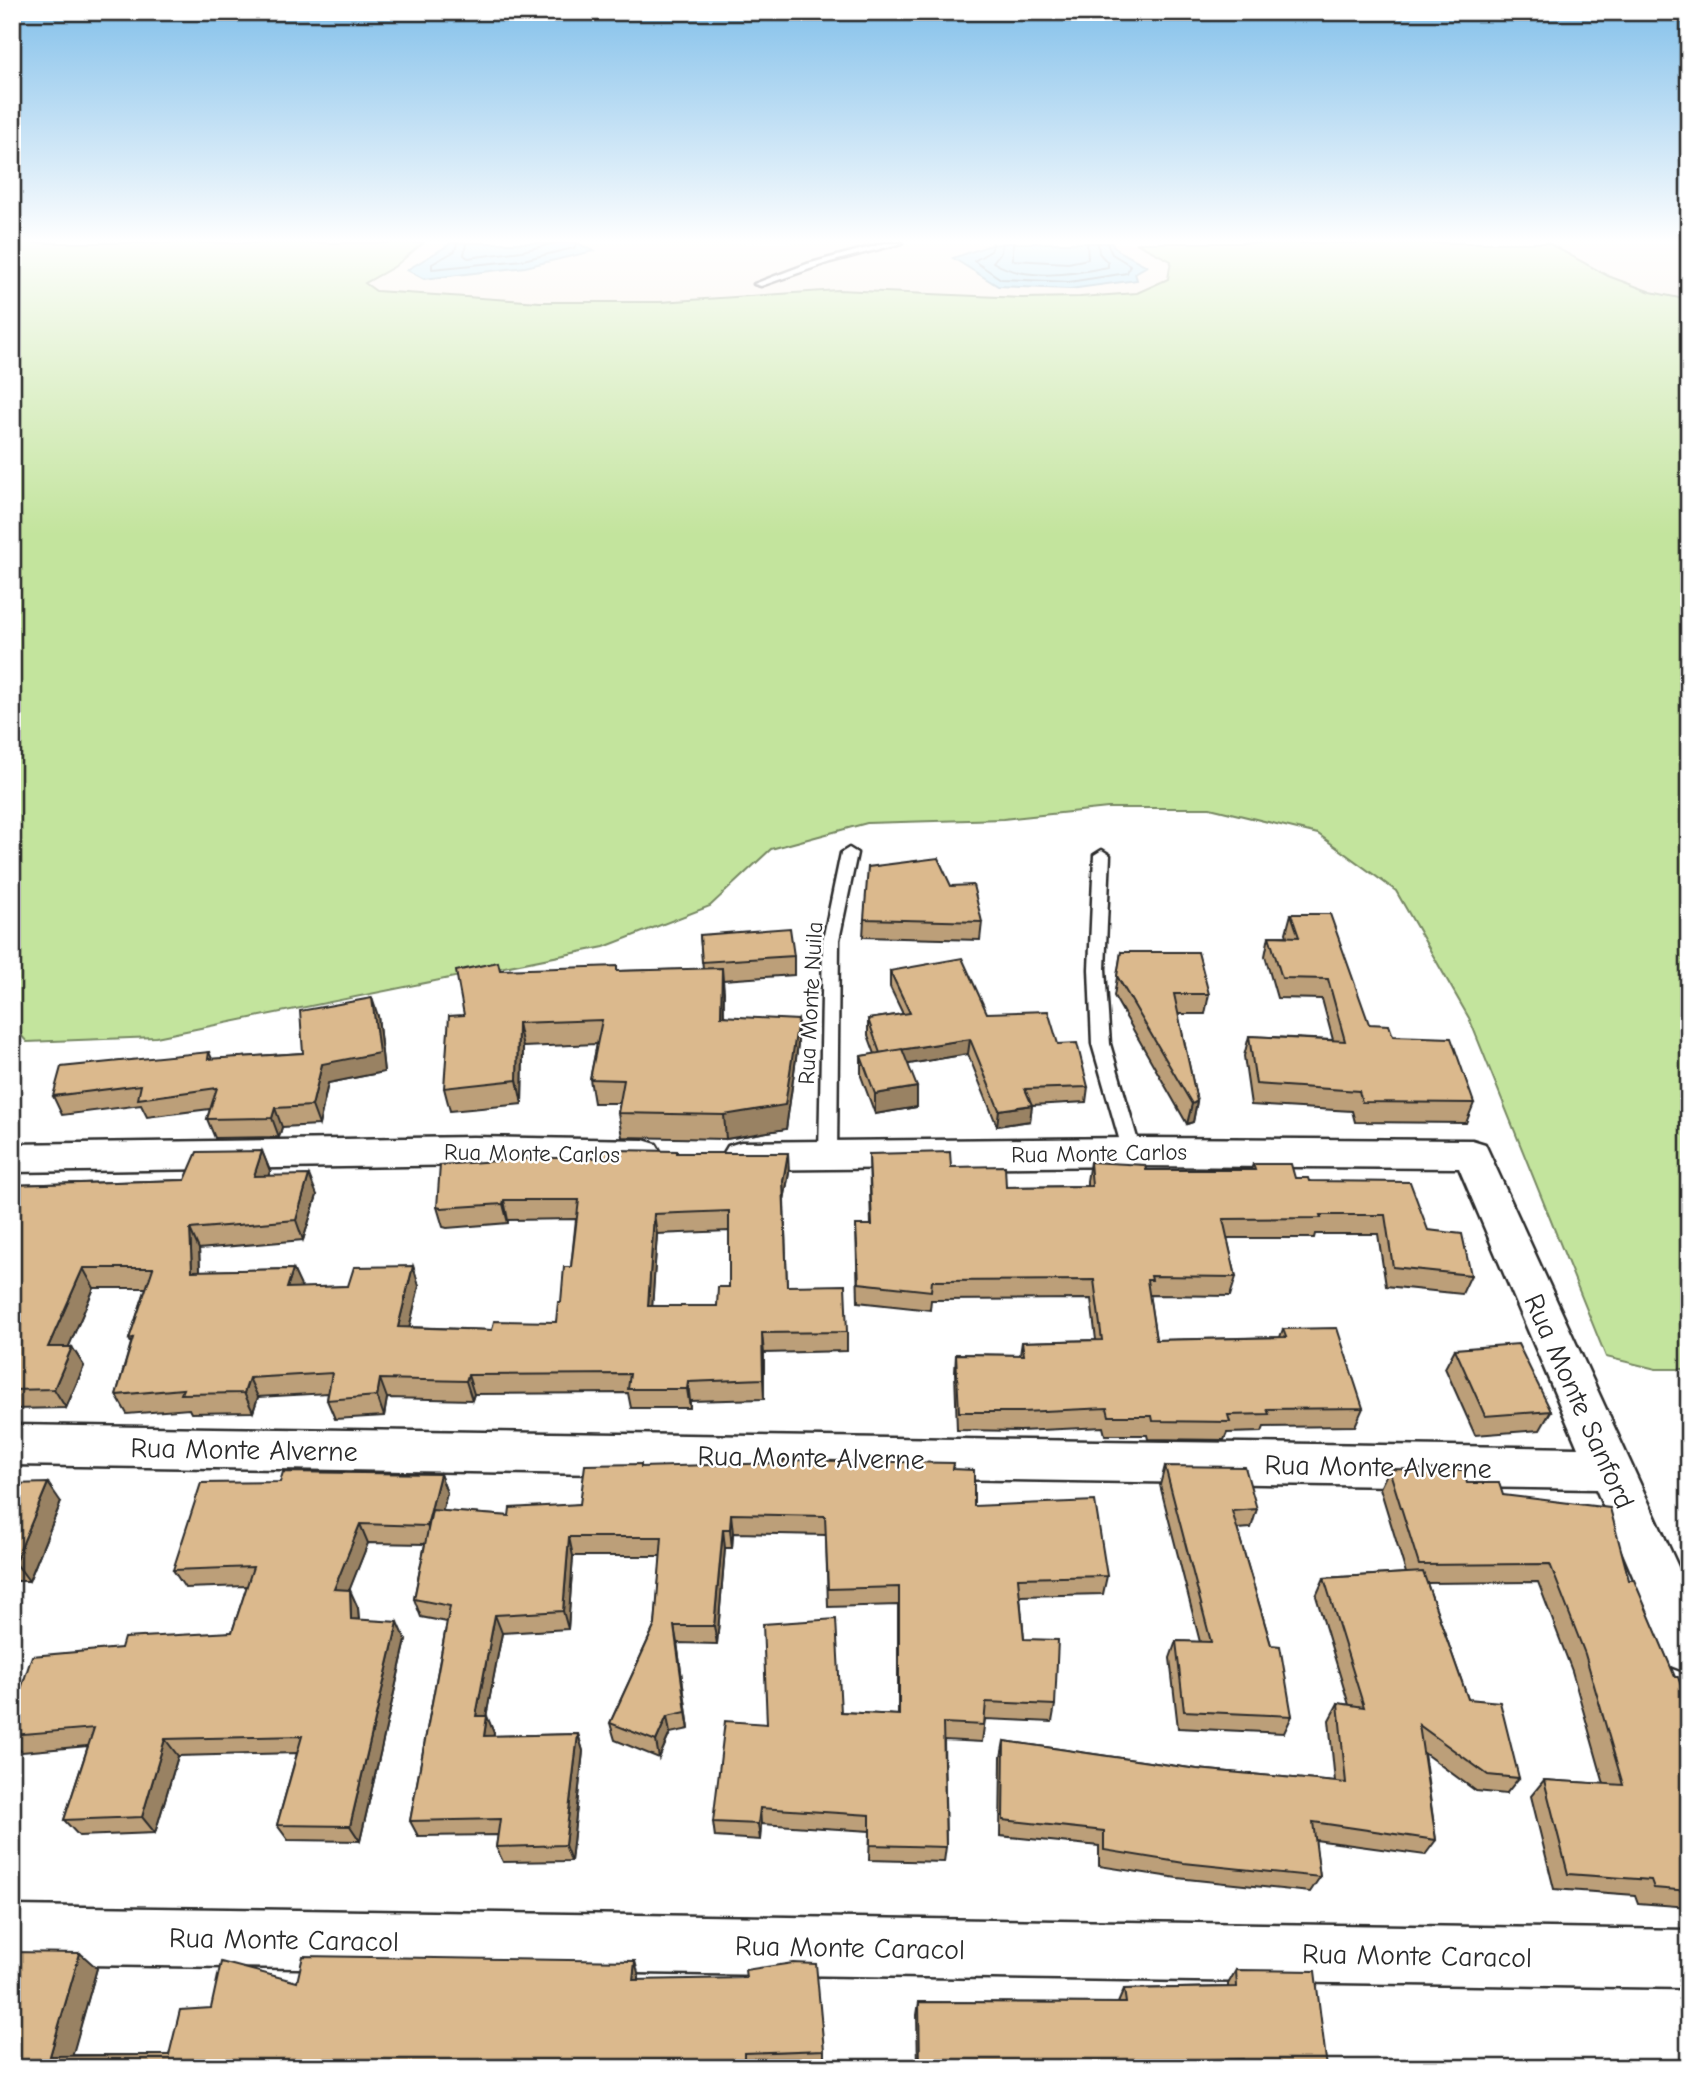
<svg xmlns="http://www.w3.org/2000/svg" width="1701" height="2080" font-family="'Comic Neue',sans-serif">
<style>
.built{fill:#f4eadd}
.green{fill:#c3e49d;stroke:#778864;stroke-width:2}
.water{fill:#8cd2ee;stroke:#658fa0;stroke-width:2}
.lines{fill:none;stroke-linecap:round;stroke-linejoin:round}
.shore{stroke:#526e79;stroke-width:2}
.lane-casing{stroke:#2b2b2b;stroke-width:5}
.street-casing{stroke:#2b2b2b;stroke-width:5}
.lane{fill:#fff;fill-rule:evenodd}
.street{fill:#fff;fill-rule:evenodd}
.wall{fill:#bc9f79;stroke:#2b2b2b;stroke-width:2;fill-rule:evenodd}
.shaded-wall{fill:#998263;stroke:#2b2b2b;stroke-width:2}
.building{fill:#dbb98d;stroke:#2b2b2b;stroke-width:2;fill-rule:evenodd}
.labels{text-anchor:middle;stroke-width:5;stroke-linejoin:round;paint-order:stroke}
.street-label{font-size:23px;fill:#2b2b2b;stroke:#fff}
.near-street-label{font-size:28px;fill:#2b2b2b;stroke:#fff}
</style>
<rect width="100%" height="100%" fill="#fff"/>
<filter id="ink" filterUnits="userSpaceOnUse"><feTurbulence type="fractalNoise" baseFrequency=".0143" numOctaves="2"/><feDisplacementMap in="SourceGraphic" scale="14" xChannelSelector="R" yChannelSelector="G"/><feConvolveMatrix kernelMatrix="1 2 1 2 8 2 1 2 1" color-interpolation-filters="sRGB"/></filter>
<g filter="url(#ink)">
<g class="built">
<polygon points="423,243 1135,243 1171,261 1168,279 1137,293 1080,297 1022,298 838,290 660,302 540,302 376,291 365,283 394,267"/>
<polygon points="1548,243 1689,243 1689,300 1651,292 1608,276"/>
</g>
<polygon class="green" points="12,243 423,243 394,267 365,283 376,291 540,302 660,302 838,290 1022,298 1080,297 1137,293 1168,279 1171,261 1136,243 1548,243 1608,276 1651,292 1689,300 1689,1369 1656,1369 1606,1357 1469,1018 1396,891 1318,834 1210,808 1108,808 1003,819 867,823 771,849 710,906 604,947 156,1037 27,1042 12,1025"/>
<g class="water">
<polygon points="452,243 577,243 594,251 525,267 424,279 407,270"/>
<polygon points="1008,243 1111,243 1119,251 1147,266 1135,273 1137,280 1070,289 998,286 953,258 991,245"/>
</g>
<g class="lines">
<g class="shore">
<polyline points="457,243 455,251 432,264 432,269 523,260 574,248 577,243"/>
<polyline points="466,243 464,255 468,258 522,251 556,243"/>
<polyline points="993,243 991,251 974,261 1001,279 1069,282 1127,273 1130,265 1112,254 1107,243"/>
<path d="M 1002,243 L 1001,252 L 993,262 C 1024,282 1074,274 1108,267 L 1108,263 L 1099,253 L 1098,243"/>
<polyline points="1013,243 1013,260 1068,263 1088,259 1087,243"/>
</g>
<g class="lane-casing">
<g id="lane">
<polygon points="886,243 902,243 830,262 761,286 754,284 807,264"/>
<polygon points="849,848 857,853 839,940 837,1157 835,1162 821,1162 819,1157 823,940 841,853"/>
<polygon points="1102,850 1110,855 1105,969 1110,1044 1141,1152 1139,1157 1125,1157 1123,1152 1092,1044 1089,969 1094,855"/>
</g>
</g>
<g class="street-casing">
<g id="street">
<polygon points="473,1137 643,1140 656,1144 662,1154 656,1164 643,1168 473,1165 12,1172 12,1144"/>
<polygon points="1132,1138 1472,1140 1485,1144 1689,1591 1689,1673 1671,1666 1596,1489 12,1465 12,1425 1578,1448 1459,1168 1132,1166 741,1170 728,1166 722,1156 728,1146 741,1142"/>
<polygon points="12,1906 1689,1930 1689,1988 12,1964"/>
</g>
</g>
<use href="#lane" class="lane"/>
<use href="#street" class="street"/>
</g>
<g class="wall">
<polygon points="951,886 982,922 980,940 863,937 864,919"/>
<polygon points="1291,914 1369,1024 1393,1036 1474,1103 1466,1123 1355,1122 1352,1111 1251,1105 1244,1056 1249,1036 1333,1040 1322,999 1277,998 1265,956 1269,936 1287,936 1286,933"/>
<polygon points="700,935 794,956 794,975 723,980 724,1016 798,1044 786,1129 726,1139 622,1137 618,1113 620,1103 594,1103 590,1079 597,1044 523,1047 522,1104 450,1111 444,1088 500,970 618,971 703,969"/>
<polygon points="1121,952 1209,994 1205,1014 1178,1014 1197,1101 1193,1122 1187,1124 1114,996"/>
<polygon points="890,971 1058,1044 1088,1087 1086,1102 1032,1105 1030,1121 997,1126 968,1054 908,1064 917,1107 875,1114 861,1076 861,1056 875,1054 868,1035 868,1019 903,1014 890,987"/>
<polygon points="378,1016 384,1072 328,1083 319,1125 282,1127 279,1137 215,1138 207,1119 210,1109 147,1117 141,1105 62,1115 53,1096 209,1052 212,1059 303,1053"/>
<path d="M 262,1151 L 270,1171 L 268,1176 L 317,1195 L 303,1240 L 199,1249 L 200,1271 L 293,1269 L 301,1288 L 348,1286 L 413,1266 L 419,1286 L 409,1327 L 492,1330 L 556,1322 L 571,1267 L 576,1219 L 508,1220 L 508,1223 L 447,1228 L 443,1227 L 437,1207 L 597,1158 L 677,1153 L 789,1173 L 784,1200 L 787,1286 L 847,1332 L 847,1351 L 764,1353 L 764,1399 L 690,1401 L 690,1408 L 631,1408 L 628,1393 L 474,1394 L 472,1400 L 387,1398 L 384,1416 L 335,1419 L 327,1400 L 328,1393 L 258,1397 L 253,1412 L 191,1413 L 189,1409 L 127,1414 L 116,1395 L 131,1343 L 129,1339 L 146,1288 L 94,1288 L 68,1347 L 72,1347 L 84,1366 L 66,1408 L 12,1409 L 12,1185 L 185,1180 ZM 729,1231 L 729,1287 L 717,1306 L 652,1306 L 657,1234 Z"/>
<polygon points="869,1154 951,1167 1006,1187 1087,1186 1087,1181 1090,1162 1146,1170 1251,1170 1253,1164 1295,1178 1309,1181 1428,1230 1471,1275 1462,1294 1386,1286 1378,1234 1315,1234 1314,1238 1227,1238 1236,1277 1230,1296 1149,1295 1156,1340 1280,1337 1283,1329 1363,1408 1355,1426 1264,1427 1262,1432 1227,1433 1224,1440 1148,1439 1147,1435 1105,1435 1103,1427 1020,1431 957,1430 955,1373 956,1354 1020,1355 1022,1342 1096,1340 1091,1299 931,1300 930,1310 858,1302 856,1225 871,1225"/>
<polygon points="1455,1349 1551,1411 1540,1430 1475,1435 1445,1368"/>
<polygon points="1165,1466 1257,1509 1251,1528 1237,1529 1271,1645 1292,1716 1284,1733 1178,1728 1170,1658 1176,1641 1200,1642 1160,1485"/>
<polygon points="641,1467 953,1469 974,1506 1107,1576 1103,1594 1020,1596 1024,1639 1055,1705 1052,1722 985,1719 982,1742 944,1740 946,1847 944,1862 869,1860 870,1831 761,1824 760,1840 715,1837 713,1822 767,1724 841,1712 898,1715 898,1605 828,1607 826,1535 733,1533 732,1548 725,1548 717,1644 677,1643 689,1729 670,1733 659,1758 615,1740 610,1723 655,1625 661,1556 573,1556 568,1629 502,1633 486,1716 494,1733 493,1736 578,1734 583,1751 571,1861 503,1862 496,1847 498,1835 418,1836 410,1821 447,1622 421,1617 414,1599 425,1544 368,1543 349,1590 358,1608 359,1620 406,1640 360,1841 288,1840 277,1825 297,1753 178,1756 155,1833 79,1836 64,1820 88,1746 22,1752 12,1743 12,1716 121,1648 232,1632 247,1586 185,1588 173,1570 280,1482 440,1474 447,1493 442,1511 509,1516 580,1504"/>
<polygon points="1389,1469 1467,1483 1503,1495 1629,1580 1689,1709 1689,1907 1638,1903 1635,1895 1554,1889 1531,1796 1544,1780 1604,1784 1572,1671 1538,1582 1427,1583 1468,1699 1519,1778 1506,1794 1476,1791 1424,1753 1436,1840 1425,1855 1315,1840 1320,1877 1310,1892 1177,1878 1099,1866 1099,1846 1000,1836 1001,1757 1004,1741 1197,1769 1335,1782 1329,1720 1338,1703 1349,1705 1316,1596 1324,1578 1406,1573 1380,1488"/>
<polygon points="12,1484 61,1502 29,1581 12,1581"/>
<polygon points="97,1968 72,2055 169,2055 211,2008 297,1982 639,1976 639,1980 824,2050 824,2063 746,2066 746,2068 12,2068"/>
<polygon points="1236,1970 1327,2068 918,2068 917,2015 919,2002 1118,2003 1124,1989 1228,1987 1228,1984"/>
</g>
<g class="shaded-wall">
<polygon points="722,968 724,992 723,1040 721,1016"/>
<polygon points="372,998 378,1016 384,1072 328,1083 319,1125 312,1106 322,1064"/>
<polygon points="798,1020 798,1044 786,1129 726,1139 724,1115"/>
<polygon points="518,1023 523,1047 522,1104 517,1080"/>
<polygon points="970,1039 968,1054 880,1069 880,1053"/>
<polygon points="917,1087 917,1107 875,1114 875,1094"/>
<polygon points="1197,1101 1193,1122 1187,1124 1192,1104"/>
<polygon points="1032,1105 1030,1121 997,1126 999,1110"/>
<polygon points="275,1108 282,1127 279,1137 272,1118"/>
<polygon points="262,1151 270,1171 262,1196 254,1176"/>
<polygon points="788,1153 789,1173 784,1200 783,1181"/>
<polygon points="309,1175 317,1195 303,1240 296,1220"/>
<polygon points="504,1200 508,1220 508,1223 503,1204"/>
<polygon points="654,1214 657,1234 651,1325 648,1306"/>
<polygon points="190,1229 199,1249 201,1290 192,1271"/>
<polygon points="413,1266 419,1286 405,1346 398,1327"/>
<polygon points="83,1268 94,1288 60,1367 48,1347"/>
<polygon points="293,1269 302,1288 287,1288"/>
<polygon points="762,1333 764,1353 764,1399 763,1379"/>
<polygon points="72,1347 84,1366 66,1408 54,1389"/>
<polygon points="468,1375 474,1394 472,1400 466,1381"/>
<polygon points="249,1378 258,1397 253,1412 244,1393"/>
<polygon points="380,1379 387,1398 384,1416 377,1396"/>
<polygon points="688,1382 690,1401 690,1408 687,1389"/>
<polygon points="440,1474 447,1493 434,1544 427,1526"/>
<polygon points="48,1483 61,1502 29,1581 15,1562"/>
<polygon points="731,1514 733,1533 732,1548 730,1529"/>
<polygon points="360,1524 368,1543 343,1606 334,1589"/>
<polygon points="723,1529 725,1548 717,1644 714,1626"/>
<polygon points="569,1537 573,1556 568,1629 563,1611"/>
<polygon points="350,1590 358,1608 360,1637 351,1619"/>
<polygon points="495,1615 502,1633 483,1733 476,1716"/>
<polygon points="398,1622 406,1640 360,1841 350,1826"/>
<polygon points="674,1626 677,1643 689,1729 686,1712"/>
<polygon points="487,1716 494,1733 491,1753 484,1736"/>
<polygon points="667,1716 670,1733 659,1758 656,1741"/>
<polygon points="578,1734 583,1751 571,1861 565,1845"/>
<polygon points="165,1739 178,1756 155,1833 142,1817"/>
<polygon points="760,1808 761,1824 760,1840 758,1824"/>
<polygon points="80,1953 97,1968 69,2068 50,2056"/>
<polygon points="635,1961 639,1976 638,1994 633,1980"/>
</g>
<g class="building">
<polygon points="938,858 951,886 973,885 982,922 864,919 868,867"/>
<polygon points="1291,914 1330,914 1369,1024 1389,1025 1393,1036 1451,1038 1474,1103 1362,1102 1359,1091 1256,1084 1249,1036 1345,1041 1328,979 1282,978 1269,936 1299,937"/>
<polygon points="790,928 794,956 702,962 700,935"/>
<polygon points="1121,952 1198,952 1209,994 1174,994 1197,1101 1192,1104 1117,976"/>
<polygon points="962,958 987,1013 1048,1011 1058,1044 1077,1043 1088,1087 1025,1089 1032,1105 999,1110 970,1039 880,1053 868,1019 910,1013 890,971"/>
<polygon points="498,962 500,970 617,966 617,971 722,968 721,1016 798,1020 785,1105 724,1115 618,1113 624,1080 590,1079 602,1020 518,1023 517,1080 444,1088 449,1016 464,1015 456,971"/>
<polygon points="372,998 379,1053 322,1064 312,1106 275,1108 272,1118 207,1119 217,1088 138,1099 141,1085 53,1096 61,1067 209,1052 208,1059 303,1053 300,1011"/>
<polygon points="902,1049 917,1087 875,1094 861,1056"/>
<path d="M 613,1150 L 677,1151 L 677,1153 L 788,1153 L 783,1181 L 787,1286 L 845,1285 L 847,1332 L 762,1333 L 763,1379 L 688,1382 L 687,1389 L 628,1389 L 630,1374 L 468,1375 L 466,1381 L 380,1379 L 377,1396 L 327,1400 L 332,1373 L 249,1378 L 244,1393 L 181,1394 L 183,1389 L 116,1395 L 133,1338 L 129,1339 L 153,1268 L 83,1268 L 48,1347 L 72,1347 L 54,1389 L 12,1390 L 12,1185 L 185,1180 L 197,1152 L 262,1151 L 254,1176 L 309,1175 L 296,1220 L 190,1229 L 192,1271 L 293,1269 L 287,1288 L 348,1286 L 354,1267 L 413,1266 L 398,1327 L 492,1330 L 494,1321 L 556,1322 L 558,1302 L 561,1302 L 564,1267 L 571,1267 L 579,1200 L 504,1200 L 503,1204 L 441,1208 L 437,1207 L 440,1165 L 539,1158 L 597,1158 L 598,1152 ZM 729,1211 L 729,1287 L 718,1287 L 717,1306 L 648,1306 L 654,1214 Z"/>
<polygon points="950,1152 951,1167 1005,1166 1006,1187 1092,1186 1090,1162 1145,1165 1146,1170 1255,1170 1253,1164 1291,1164 1295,1178 1308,1178 1309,1181 1410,1182 1428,1230 1462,1234 1471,1275 1393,1267 1385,1215 1320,1215 1321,1218 1223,1219 1236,1277 1151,1276 1152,1280 1147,1280 1156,1340 1286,1337 1283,1329 1337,1328 1363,1408 1267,1409 1269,1414 1228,1415 1230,1422 1153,1421 1152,1416 1109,1416 1107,1408 1022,1412 959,1412 956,1354 1024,1355 1022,1342 1102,1340 1094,1280 932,1281 931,1291 859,1283 856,1225 872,1225 869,1154"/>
<polygon points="1518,1344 1551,1411 1485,1416 1455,1349"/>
<polygon points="783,1460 954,1463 953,1469 974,1470 974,1506 1095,1501 1107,1576 1018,1578 1024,1639 1058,1640 1055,1705 986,1702 984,1725 943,1723 946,1847 870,1845 870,1815 760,1808 758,1824 713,1822 725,1721 767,1724 763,1624 836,1619 841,1712 899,1715 899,1587 828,1589 825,1516 731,1514 730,1529 723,1529 714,1626 674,1626 686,1712 667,1716 656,1741 610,1723 655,1625 662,1537 569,1537 563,1611 495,1615 476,1716 487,1716 484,1736 578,1734 565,1845 496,1847 500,1819 410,1821 450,1606 414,1599 432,1510 509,1516 510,1508 580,1504 585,1465 641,1464 641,1467 783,1463"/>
<polygon points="1165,1466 1245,1467 1257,1509 1232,1511 1271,1645 1280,1646 1292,1716 1184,1711 1176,1641 1211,1642"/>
<polygon points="1389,1469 1463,1470 1467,1483 1499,1483 1503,1495 1610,1508 1629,1580 1634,1580 1675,1677 1678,1677 1689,1709 1689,1891 1654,1888 1651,1880 1568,1874 1544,1780 1623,1785 1585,1654 1550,1564 1419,1565"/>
<polygon points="283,1472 440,1474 427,1526 360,1524 334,1589 350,1590 351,1619 398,1622 350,1826 277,1825 302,1736 165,1739 142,1817 64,1820 94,1728 12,1735 12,1716 32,1656 121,1648 124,1638 232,1632 253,1567 173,1570 201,1483 280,1482"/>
<polygon points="48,1483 15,1562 12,1562 12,1484"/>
<polygon points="1423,1572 1468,1699 1500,1702 1519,1778 1488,1775 1419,1725 1436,1840 1313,1822 1320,1877 1184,1863 1104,1850 1104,1831 1003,1820 1004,1741 1197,1769 1346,1783 1338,1703 1364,1707 1324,1578"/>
<polygon points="12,1952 80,1953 50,2056 169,2055 180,2010 211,2008 221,1962 297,1982 303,1956 635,1961 633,1980 746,1978 745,1970 793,1963 816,1964 824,2050 744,2053 744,2068 12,2068"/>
<polygon points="1236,1970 1315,1971 1327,2068 1244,2068 1243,2059 1102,2063 1102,2068 920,2068 919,2002 1126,2003 1124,1989 1237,1987"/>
</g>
</g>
<linearGradient id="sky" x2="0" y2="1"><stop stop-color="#83c0ea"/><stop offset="0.45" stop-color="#fff"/><stop offset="1" stop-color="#fff" stop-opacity="0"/></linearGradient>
<rect width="1701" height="535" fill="url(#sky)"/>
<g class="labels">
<g class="street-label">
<text transform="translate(810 1003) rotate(-87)" y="8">Rua Monte Nuila</text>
<text transform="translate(532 1153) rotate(1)" y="8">Rua Monte Carlos</text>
<text transform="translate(1099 1153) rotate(-1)" y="8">Rua Monte Carlos</text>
</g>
<g class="near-street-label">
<text transform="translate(1580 1401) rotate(66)" y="10">Rua Monte Sanford</text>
<text transform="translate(244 1449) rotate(1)" y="10">Rua Monte Alverne</text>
<text transform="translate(811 1457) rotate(1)" y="10">Rua Monte Alverne</text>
<text transform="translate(1378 1466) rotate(1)" y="10">Rua Monte Alverne</text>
<text transform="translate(284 1939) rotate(1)" y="10">Rua Monte Caracol</text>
<text transform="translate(850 1947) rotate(1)" y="10">Rua Monte Caracol</text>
<text transform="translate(1417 1955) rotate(1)" y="10">Rua Monte Caracol</text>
</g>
</g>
<rect width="1701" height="2080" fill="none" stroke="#fff" stroke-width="42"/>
<rect x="21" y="21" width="1659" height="2038" fill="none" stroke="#2b2b2b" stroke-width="2.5" filter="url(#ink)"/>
</svg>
